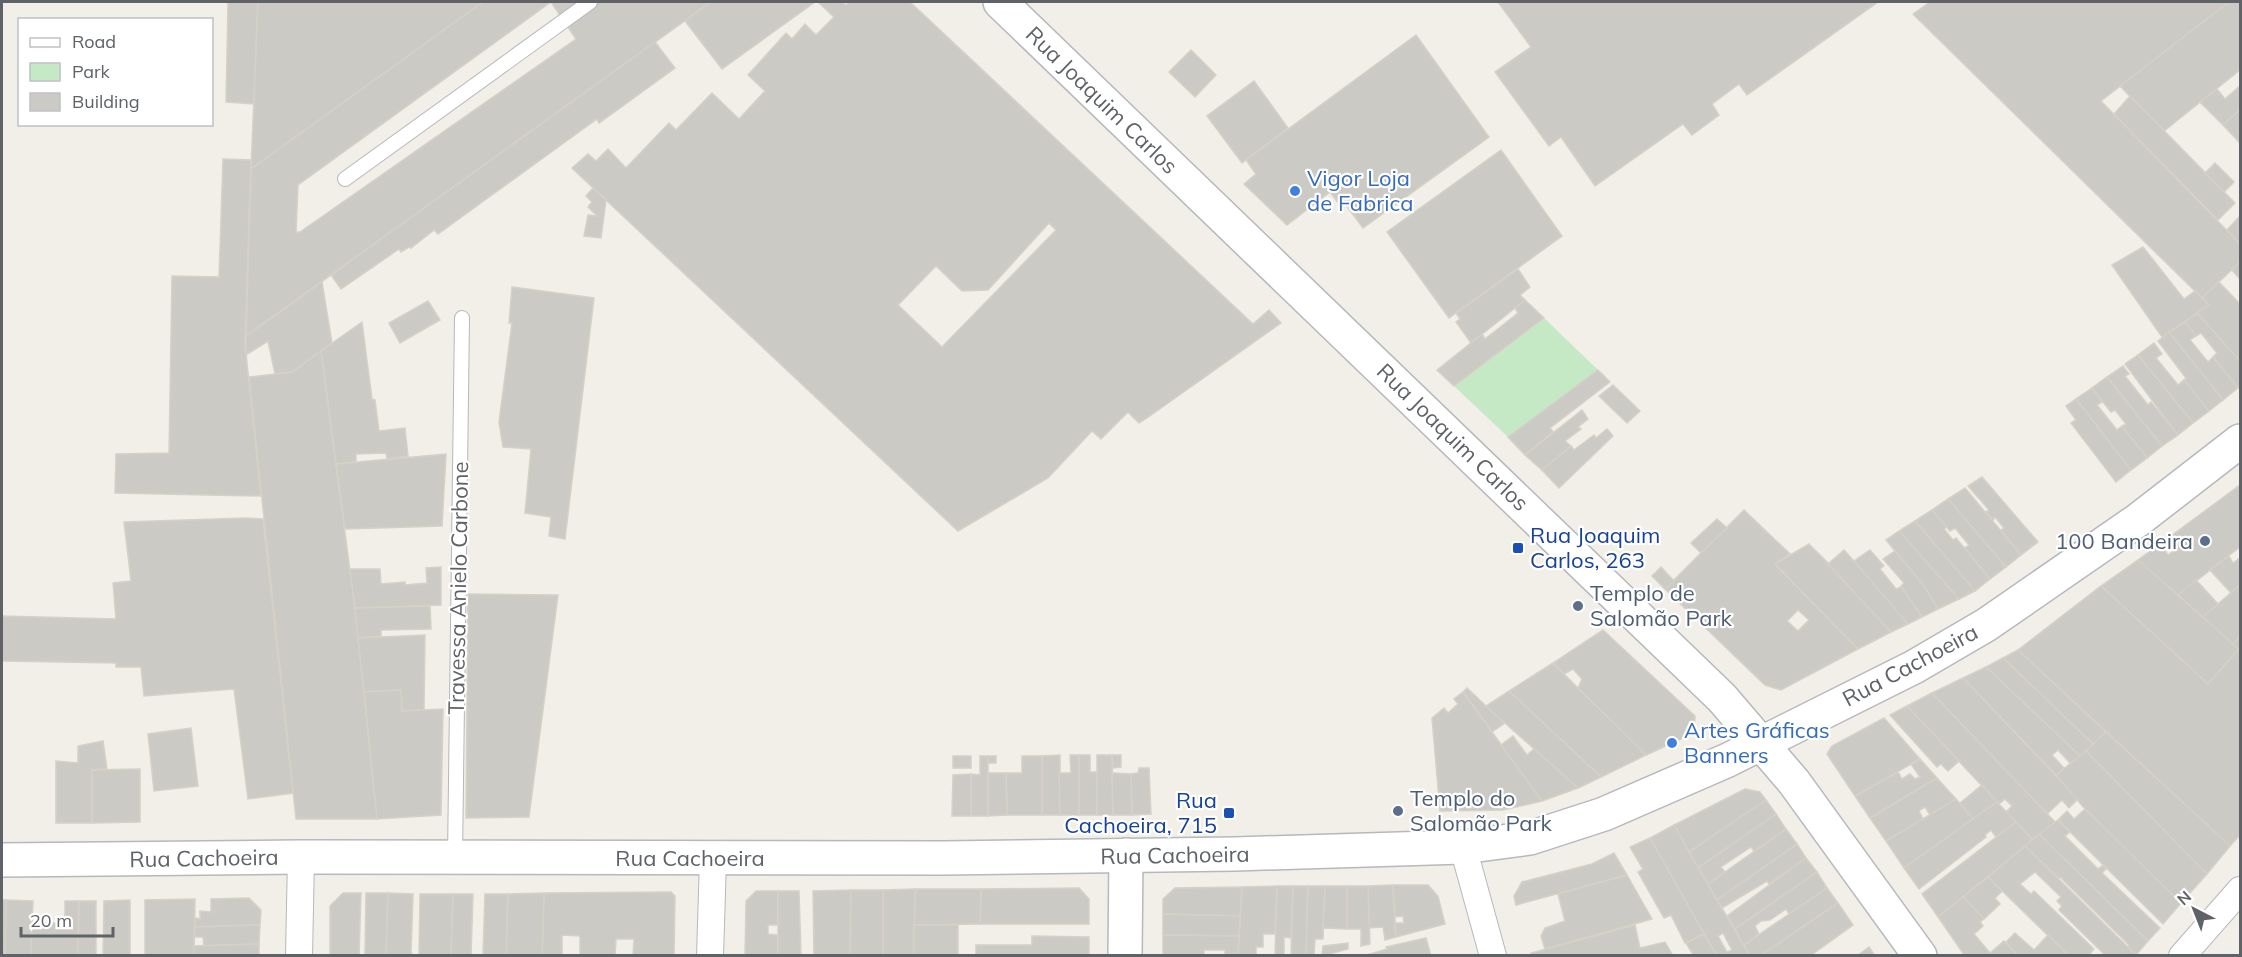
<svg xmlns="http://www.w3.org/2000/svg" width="2242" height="957" font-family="Mulish,sans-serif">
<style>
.green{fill:#c5e8c5}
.building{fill:#cccac5;stroke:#d6d1c6;stroke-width:1.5;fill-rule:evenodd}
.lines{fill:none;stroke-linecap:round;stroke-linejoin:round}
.service-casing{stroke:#b5b8bc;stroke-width:16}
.minor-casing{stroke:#b5b8bc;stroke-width:28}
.tertiary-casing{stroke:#b5b8bc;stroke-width:36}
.service{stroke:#fff;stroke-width:14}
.minor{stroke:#fff;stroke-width:26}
.tertiary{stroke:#fff;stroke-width:33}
.shop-dot{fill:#3f7fe0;stroke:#fff;stroke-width:2}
.service-dot{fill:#5c6f8a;stroke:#fff;stroke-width:2}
.transit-dot{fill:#1a4fb4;stroke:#fff;stroke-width:2}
.labels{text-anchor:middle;stroke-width:4.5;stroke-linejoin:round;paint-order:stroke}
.street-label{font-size:22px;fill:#5f6368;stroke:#fff}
.shop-label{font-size:22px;fill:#366cbe;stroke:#fff;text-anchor:start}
.transit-label{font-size:22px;fill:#164399;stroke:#fff;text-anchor:start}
.service-label{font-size:22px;fill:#4e5e75;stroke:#fff;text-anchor:start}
</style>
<rect width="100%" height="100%" fill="#f1efe8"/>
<polygon class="green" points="1544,318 1598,370 1508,437 1454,386"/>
<g class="building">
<polygon points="228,2 258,2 254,104 226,102"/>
<polygon points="258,2 483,2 251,169"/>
<path d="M 483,2 L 711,2 L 246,336 L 251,169 ZM 551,2 L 576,39 L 300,232 L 296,232 L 298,185 Z"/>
<polygon points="711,2 815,2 722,69 685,21"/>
<path d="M 818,2 L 842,2 L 846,5 L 849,2 L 910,2 L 1253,324 L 1269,310 L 1281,323 L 1147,418 L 1139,423 L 1128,412 L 1101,439 L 1092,431 L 1048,478 L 958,531 L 572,168 L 588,154 L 596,161 L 608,149 L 626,168 L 669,123 L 676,130 L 712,93 L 739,119 L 765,91 L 748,75 L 786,33 L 792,39 L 805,24 L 816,35 L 834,17 ZM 1049,223 L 1056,230 L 942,347 L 898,305 L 936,266 L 962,291 L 988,290 Z"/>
<polygon points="1498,2 1878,2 1747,95 1739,84 1712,104 1719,115 1692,135 1683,124 1595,186 1561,137 1549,146 1495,72 1531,47"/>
<polygon points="1930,2 2229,2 2101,101 2240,244 2240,262 2202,298 1913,14"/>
<polygon points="2229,2 2240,2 2240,70 2164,131 2120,86"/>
<polygon points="1416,35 1489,137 1363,228 1343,201 1339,204 1330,192 1287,225 1244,184 1256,174 1246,160"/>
<polygon points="655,42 675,68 599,123 597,119 438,234 434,230 411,248 409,247 401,252 399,249 341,289 331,275"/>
<polygon points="1191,50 1216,75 1195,97 1169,72"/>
<polygon points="1254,81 1288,128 1242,163 1207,116"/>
<polygon points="2240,86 2240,110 2223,125 2200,102 2217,89 2225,99"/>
<polygon points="2130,96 2235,203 2218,220 2114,114"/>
<polygon points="2240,110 2240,143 2223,125"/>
<polygon points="1501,150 1562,236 1449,318 1387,232"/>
<polygon points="223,159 251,160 245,344 261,496 115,493 116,454 169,453 172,276 219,277"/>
<polygon points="2215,163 2234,182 2224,192 2205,173"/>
<polygon points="593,188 606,200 601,238 584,236 588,215 597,216 588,207 592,202 586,196"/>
<polygon points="2240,216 2240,244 2227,230"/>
<polygon points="2143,247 2184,299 2195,291 2209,305 2162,337 2112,265"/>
<polygon points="2240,262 2240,279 2232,270"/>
<polygon points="1518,269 1530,287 1520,295 1525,300 1471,343 1456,322 1460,319 1456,313"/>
<polygon points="322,282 332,343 292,372 275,374 268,341 246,355 246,336"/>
<polygon points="2219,282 2240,304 2240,361 2197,313 2209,305 2202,298"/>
<polygon points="512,287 594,298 565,539 549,536 551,517 525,513 531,449 503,447 499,422 512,323 509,323"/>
<polygon points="1525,300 1544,318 1454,386 1437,370 1482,334 1485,339 1518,313 1515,308"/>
<polygon points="428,301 440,320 400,343 389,323"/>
<polygon points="2197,313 2240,361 2240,386 2238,388 2213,357 2217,353 2201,333 2196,336 2185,322"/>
<polygon points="362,322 372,399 375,400 379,431 405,428 408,456 387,459 386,453 356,454 356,462 336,464 321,351"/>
<polygon points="2185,322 2196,336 2190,340 2208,362 2213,357 2238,388 2223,400 2169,332"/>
<polygon points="2169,332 2223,400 2209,411 2184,380 2186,378 2158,341"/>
<polygon points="2154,343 2162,354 2156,358 2178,385 2184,380 2209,411 2193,423 2138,355"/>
<polygon points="321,351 356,616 377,819 296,819 249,377 292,372"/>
<polygon points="2138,355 2193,423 2178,435 2125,364"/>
<polygon points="2123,366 2129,374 2125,376 2148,405 2151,402 2178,435 2162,446 2107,377"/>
<polygon points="1598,370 1610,382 1550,428 1553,432 1525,455 1508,437"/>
<polygon points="2107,377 2162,446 2147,458 2122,426 2126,424 2115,410 2111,412 2092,388"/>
<polygon points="1613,385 1640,411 1627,423 1599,396"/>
<polygon points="2092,388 2102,402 2097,405 2117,430 2122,426 2147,458 2131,470 2076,399"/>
<polygon points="2076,399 2131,470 2116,482 2071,423 2076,420 2066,406"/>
<polygon points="1582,410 1588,419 1578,427 1581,429 1565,441 1571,446 1542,470 1525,455"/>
<polygon points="1607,429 1613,436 1559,488 1542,470 1571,446 1574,450 1594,435 1596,438"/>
<polygon points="446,454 442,526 345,529 336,464"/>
<polygon points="1982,477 2038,542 2021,555 2001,530 2004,528 1995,517 1993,520 1986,512 1989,510 1968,486"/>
<polygon points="2240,485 2240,547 2178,595 2138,560 2160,544 2168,555 2175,550 2167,539"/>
<polygon points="1965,488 2021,555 2006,567 1948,499"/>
<polygon points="1948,499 2006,567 1990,579 1965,548 1969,545 1955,528 1950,531 1932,510"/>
<path d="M 1744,510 L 1790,554 L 1775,564 L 1858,649 L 1781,690 L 1765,685 L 1665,589 ZM 1798,610 L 1809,620 L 1798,631 L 1787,621 Z"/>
<polygon points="1932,510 1947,527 1944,529 1953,540 1956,538 1990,579 1975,591 1915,521"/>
<polygon points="246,518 263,519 293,793 248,799 234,689 144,696 141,667 116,667 116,663 2,661 2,616 116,619 113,583 131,581 124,522"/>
<polygon points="1717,519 1727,528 1701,553 1691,543"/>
<polygon points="1915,521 1975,591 1959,599 1899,531"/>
<polygon points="1899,531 1959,599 1938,609 1924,586 1886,540"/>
<polygon points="1809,544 1848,583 1891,632 1858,649 1775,564"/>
<polygon points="1844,550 1886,597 1908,624 1891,632 1828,564"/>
<polygon points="1870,550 1884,566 1880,569 1896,589 1901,587 1922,617 1908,624 1854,561"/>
<polygon points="1895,551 1924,586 1938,609 1922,617 1901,586 1904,583 1883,559"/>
<polygon points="2229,556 2233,563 2240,558 2240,585 2231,593 2210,570"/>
<polygon points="2138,560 2239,649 2208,684 2101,586"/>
<polygon points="441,567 441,605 355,608 350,569 380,569 381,584 405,582 405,585 427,583 426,568"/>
<polygon points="1661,567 1674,581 1665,589 1652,576"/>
<polygon points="2196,580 2218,604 2203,617 2178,595"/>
<polygon points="2240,585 2240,636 2233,644 2203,617"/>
<polygon points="2101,586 2208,684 2239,649 2240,651 2240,835 2230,846 2018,650"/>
<polygon points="468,594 558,595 529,817 466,818"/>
<polygon points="430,606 431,629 381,630 381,636 358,638 355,608"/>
<polygon points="1603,630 1695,716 1694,733 1646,755 1578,688 1582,679 1573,669 1564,674 1553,663"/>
<polygon points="425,635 424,710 402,711 401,690 364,692 358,638"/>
<polygon points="2240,636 2240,651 2233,644"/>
<polygon points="2018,650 2106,732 2094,745 2003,658"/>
<polygon points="2003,658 2094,745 2080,756 1986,667"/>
<polygon points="1553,663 1578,688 1646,755 1601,777 1509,691"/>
<polygon points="1986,667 2080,756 2070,763 2058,750 2052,755 2064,768 2056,775 1963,678"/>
<polygon points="1963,678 2078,799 2069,808 2062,800 2047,814 1932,693"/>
<polygon points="1467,688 1486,706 1505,723 1492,732 1463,692"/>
<polygon points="401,690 402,711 443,709 441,815 377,819 364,692"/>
<polygon points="1509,691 1601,777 1578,788 1486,706"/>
<polygon points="1463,692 1492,732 1542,801 1503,810 1440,811 1432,718 1444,708 1448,713 1458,704 1454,699"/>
<polygon points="1932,693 2055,822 2033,840 2006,812 2012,806 2005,799 1999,804 1907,706"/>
<polygon points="1907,706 1959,761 1948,771 1941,764 1937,767 1890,715"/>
<polygon points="1884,718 1920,759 1855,796 1827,754 1832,746"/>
<polygon points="191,728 198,786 154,791 148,734"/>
<polygon points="2106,732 2230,846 2207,874 2086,751"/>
<polygon points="1513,736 1527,755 1534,749 1578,788 1542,801 1501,745"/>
<polygon points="103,741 107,769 92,770 92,823 56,823 56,761 78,763 78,746"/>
<polygon points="2086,751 2207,874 2181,903 2085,809 2056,775"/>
<polygon points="1060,755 1060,815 1042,815 1042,756"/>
<polygon points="1070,755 1079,755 1079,815 1060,815 1059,773 1071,773"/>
<polygon points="1079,755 1090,755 1090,772 1097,772 1097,815 1079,815"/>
<polygon points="1097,755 1112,755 1113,815 1097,815"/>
<polygon points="1112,755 1121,755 1121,767 1113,768"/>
<rect x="953" y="756" width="18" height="12"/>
<polygon points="980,756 988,756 988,816 971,816 971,774 980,775"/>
<rect x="988" y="756" width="8" height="7"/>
<polygon points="1022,756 1042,756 1042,815 1007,815 1006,773 1022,773"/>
<polygon points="1920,759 1937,778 1870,818 1855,796 1898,772 1902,779 1910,774 1915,779 1920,777 1911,764"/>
<polygon points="1139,768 1149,768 1151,814 1132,815 1131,774 1138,773"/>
<polygon points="140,769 140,822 92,823 92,770"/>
<polygon points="988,773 1006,773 1007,815 988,816"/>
<polygon points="1112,773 1131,774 1132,815 1113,815"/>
<polygon points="971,774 971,816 952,816 953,775"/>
<polygon points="1937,778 1956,799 1930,815 1925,807 1919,811 1923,819 1886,841 1870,818"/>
<polygon points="1982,785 1997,802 1973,819 1960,803"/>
<polygon points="1745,789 1760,792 1766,800 1689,852 1674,825"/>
<polygon points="1956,799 1973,819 1904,868 1886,841"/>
<polygon points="1766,800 1776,814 1698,868 1689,852"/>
<polygon points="1997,802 2016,822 1996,837 1991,830 1985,835 1986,837 1919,889 1904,868"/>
<polygon points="2085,809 2181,903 2163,924 2058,820 2067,811 2074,819"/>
<polygon points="1776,814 1786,829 1754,851 1751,847 1721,867 1725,872 1708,884 1698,868"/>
<polygon points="2058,820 2070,832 2065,836 2098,869 2103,865 2106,869 2102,873 2160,928 2148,941 2039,834"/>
<polygon points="2016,822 2033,840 1938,917 1922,894"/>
<path d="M 1674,825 L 1689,852 L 1750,956 L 1717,956 L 1650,838 ZM 1723,933 L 1732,950 L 1727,952 L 1718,936 Z"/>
<polygon points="1786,829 1797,844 1717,900 1708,884"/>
<polygon points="2039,834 2148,941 2136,955 2127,947 2129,945 2060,877 2059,879 2025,846"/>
<polygon points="1650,838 1704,934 1685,943 1671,915 1664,918 1638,872 1643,869 1630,847"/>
<polygon points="1797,844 1806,858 1769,884 1767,881 1722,908 1717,900"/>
<polygon points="2025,846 2136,955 2135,956 2106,956 2059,910 2062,906 2057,901 2061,897 2035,872 2020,884 2031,894 2034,891 2094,949 2088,956 2069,956 1988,877"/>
<polygon points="1614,853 1627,875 1516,905 1514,896 1522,882 1592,864"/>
<polygon points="1806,858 1817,872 1735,929 1727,916"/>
<polygon points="1817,872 1827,888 1789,914 1786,909 1770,920 1761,921 1755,926 1759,934 1744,945 1735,929"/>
<polygon points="1627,875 1652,919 1545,949 1541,936 1545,928 1565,921 1558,894"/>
<polygon points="1988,877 2002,891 1995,898 2000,904 1984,919 1963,897"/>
<polygon points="1393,885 1396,937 1385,940 1383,927 1369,928 1368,886"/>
<polygon points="1393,885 1428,885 1438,896 1445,924 1396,937 1395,923 1404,923 1403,916 1395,917"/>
<polygon points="1277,886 1275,934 1263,934 1263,947 1256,947 1256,956 1238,956 1242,887"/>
<polygon points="1277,886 1293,886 1291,938 1284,937 1284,956 1275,956"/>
<polygon points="1293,886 1308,886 1306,956 1291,956"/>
<polygon points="1308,886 1325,886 1323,939 1315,939 1314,956 1306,956"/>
<polygon points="1325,886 1347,886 1347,929 1323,928"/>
<polygon points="1347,886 1368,886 1370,944 1361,946 1361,929 1347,929"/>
<polygon points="1242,887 1240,916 1163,914 1163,899 1175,888"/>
<polygon points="1079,888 1089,899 1089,924 980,924 981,889"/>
<polygon points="1827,888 1838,903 1760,956 1750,956 1744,945"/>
<polygon points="915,889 981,889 980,924 914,925"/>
<polygon points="915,889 914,956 883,956 883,890"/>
<polygon points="851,890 850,956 814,956 813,891"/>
<polygon points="851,890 883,890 883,956 850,956"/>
<polygon points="756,891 778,891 778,925 768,925 768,934 778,935 778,956 745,956 746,901"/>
<polygon points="778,891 799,891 801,956 778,956"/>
<polygon points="671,892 675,896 674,956 633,956 634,939 616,939 615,956 580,956 580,936 562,935 562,956 542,956 544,893"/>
<polygon points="343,893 361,893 359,956 330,956 330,906"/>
<polygon points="366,893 388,893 386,956 365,956"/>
<polygon points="388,893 413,894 411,953 414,956 386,956"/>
<polygon points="544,893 542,956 506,956 508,894"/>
<polygon points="420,894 453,894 451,956 419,956"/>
<polygon points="453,894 473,894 471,956 451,956"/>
<polygon points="485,894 508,894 506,956 483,956"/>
<polygon points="1963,897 1984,919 1980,922 1983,926 1974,934 1990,953 2004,941 2018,956 1965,956 1938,917"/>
<polygon points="249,898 261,910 260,925 195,927 195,918 200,919 200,911 211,912 211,899"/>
<polygon points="195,899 194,956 145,956 145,900"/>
<polygon points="2,900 6,900 5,956 2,956"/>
<polygon points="6,900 33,901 31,956 5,956"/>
<polygon points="130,900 130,956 103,956 104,901"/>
<polygon points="65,901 79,901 78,956 31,956 32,923 65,923"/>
<polygon points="79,901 96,901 96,956 78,956"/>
<polygon points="1838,903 1853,925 1810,956 1760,956"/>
<polygon points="1163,914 1240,916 1239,936 1163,935"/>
<polygon points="260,925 259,944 204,946 203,937 194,937 195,927"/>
<rect x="914" y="925" width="44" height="31"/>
<polygon points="1635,925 1640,948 1665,942 1673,956 1531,956 1531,953"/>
<polygon points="2015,933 2034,950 2048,935 2069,956 2018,956 2006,942"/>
<polygon points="1704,934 1717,956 1694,956 1686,943"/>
<polygon points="1163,935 1239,936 1238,954 1225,954 1225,950 1204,950 1204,955 1163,955"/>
<polygon points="1032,936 1089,937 1089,956 976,956 976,945 1032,945"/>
<polygon points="1426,938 1431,956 1367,955 1387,949 1386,947"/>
<polygon points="1348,943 1348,949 1322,956 1323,946"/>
<polygon points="259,944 259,956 194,956 194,946"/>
<polygon points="1869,947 1875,956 1857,956"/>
</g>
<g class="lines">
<g class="service-casing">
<g id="service">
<polyline points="345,179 590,2"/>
<polyline points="455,858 462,318"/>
</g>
</g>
<g class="minor-casing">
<g id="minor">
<polyline points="1463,847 1493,956"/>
<polyline points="299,956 301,857"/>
<polyline points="710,956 713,859"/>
<polyline points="2182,956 2240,890"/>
</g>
</g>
<g class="tertiary-casing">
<g id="tertiary">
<polyline points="1000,2 1722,698 1794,782 1920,956"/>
<polyline points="2,860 301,857 944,858 1235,854 1463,847 1530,838 1604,814 1728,760 1914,667 1986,625 2138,520 2240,441"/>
<polyline points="1125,956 1126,855"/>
</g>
</g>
<use href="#service" class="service"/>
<use href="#minor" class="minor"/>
<use href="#tertiary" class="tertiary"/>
</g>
<g class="shop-dot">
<circle cx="1295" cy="191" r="6"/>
<circle cx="1672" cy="743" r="6"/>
</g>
<g class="service-dot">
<circle cx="2205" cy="541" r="6"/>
<circle cx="1578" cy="606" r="6"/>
<circle cx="1398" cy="811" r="6"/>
</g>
<g class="transit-dot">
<rect x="1512" y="542" width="12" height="12" rx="3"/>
<rect x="1223" y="807" width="12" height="12" rx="3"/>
</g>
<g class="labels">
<g class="street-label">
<text transform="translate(1102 100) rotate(44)" y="8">Rua Joaquim Carlos</text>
<text transform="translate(1453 437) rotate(44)" y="8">Rua Joaquim Carlos</text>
<text transform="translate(458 588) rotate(-89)" y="8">Travessa Anielo Carbone</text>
<text transform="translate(1910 665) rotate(-28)" y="8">Rua Cachoeira</text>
<text transform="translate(1175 855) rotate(-1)" y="8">Rua Cachoeira</text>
<text transform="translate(204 858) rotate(-1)" y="8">Rua Cachoeira</text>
<text x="690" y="866">Rua Cachoeira</text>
</g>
<g class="shop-label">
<text x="1307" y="186">Vigor Loja<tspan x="1307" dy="25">de Fabrica</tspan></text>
<text x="1684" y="738">Artes Gráficas<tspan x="1684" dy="25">Banners</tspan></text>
</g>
<g class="transit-label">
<text x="1530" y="543">Rua Joaquim<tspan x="1530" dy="25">Carlos, 263</tspan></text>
<text x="1217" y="808" text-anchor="end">Rua<tspan x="1217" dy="25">Cachoeira, 715</tspan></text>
</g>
<g class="service-label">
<text x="2193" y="549" text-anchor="end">100 Bandeira</text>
<text x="1590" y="601">Templo de<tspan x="1590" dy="25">Salomão Park</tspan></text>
<text x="1410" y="806">Templo do<tspan x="1410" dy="25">Salomão Park</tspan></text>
</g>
</g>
<rect width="2242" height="957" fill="none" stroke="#5f6368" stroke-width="6"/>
<rect x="18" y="18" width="195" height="108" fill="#ffffff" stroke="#bfc1c3" stroke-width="1.5"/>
<rect x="30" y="38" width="30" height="9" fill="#ffffff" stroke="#bfc1c3" stroke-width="1.5"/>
<text x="72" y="48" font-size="18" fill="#5f6368">Road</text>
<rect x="30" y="63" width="30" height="18" fill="#c5e8c5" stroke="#bfc1c3" stroke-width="1.5"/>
<text x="72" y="78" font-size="18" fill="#5f6368">Park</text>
<rect x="30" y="93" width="30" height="18" fill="#cccac5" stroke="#bfc1c3" stroke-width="1.5"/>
<text x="72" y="108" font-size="18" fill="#5f6368">Building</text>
<g transform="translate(2194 909) rotate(318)" stroke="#ffffff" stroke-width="4.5" paint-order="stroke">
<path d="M0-4.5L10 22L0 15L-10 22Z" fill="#5f6368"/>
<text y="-9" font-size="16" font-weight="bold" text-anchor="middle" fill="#5f6368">N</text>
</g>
<path d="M21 927v9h92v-9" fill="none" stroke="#5f6368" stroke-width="3"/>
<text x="30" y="927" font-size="18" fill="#5f6368" stroke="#ffffff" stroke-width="4.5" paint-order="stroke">20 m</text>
</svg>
